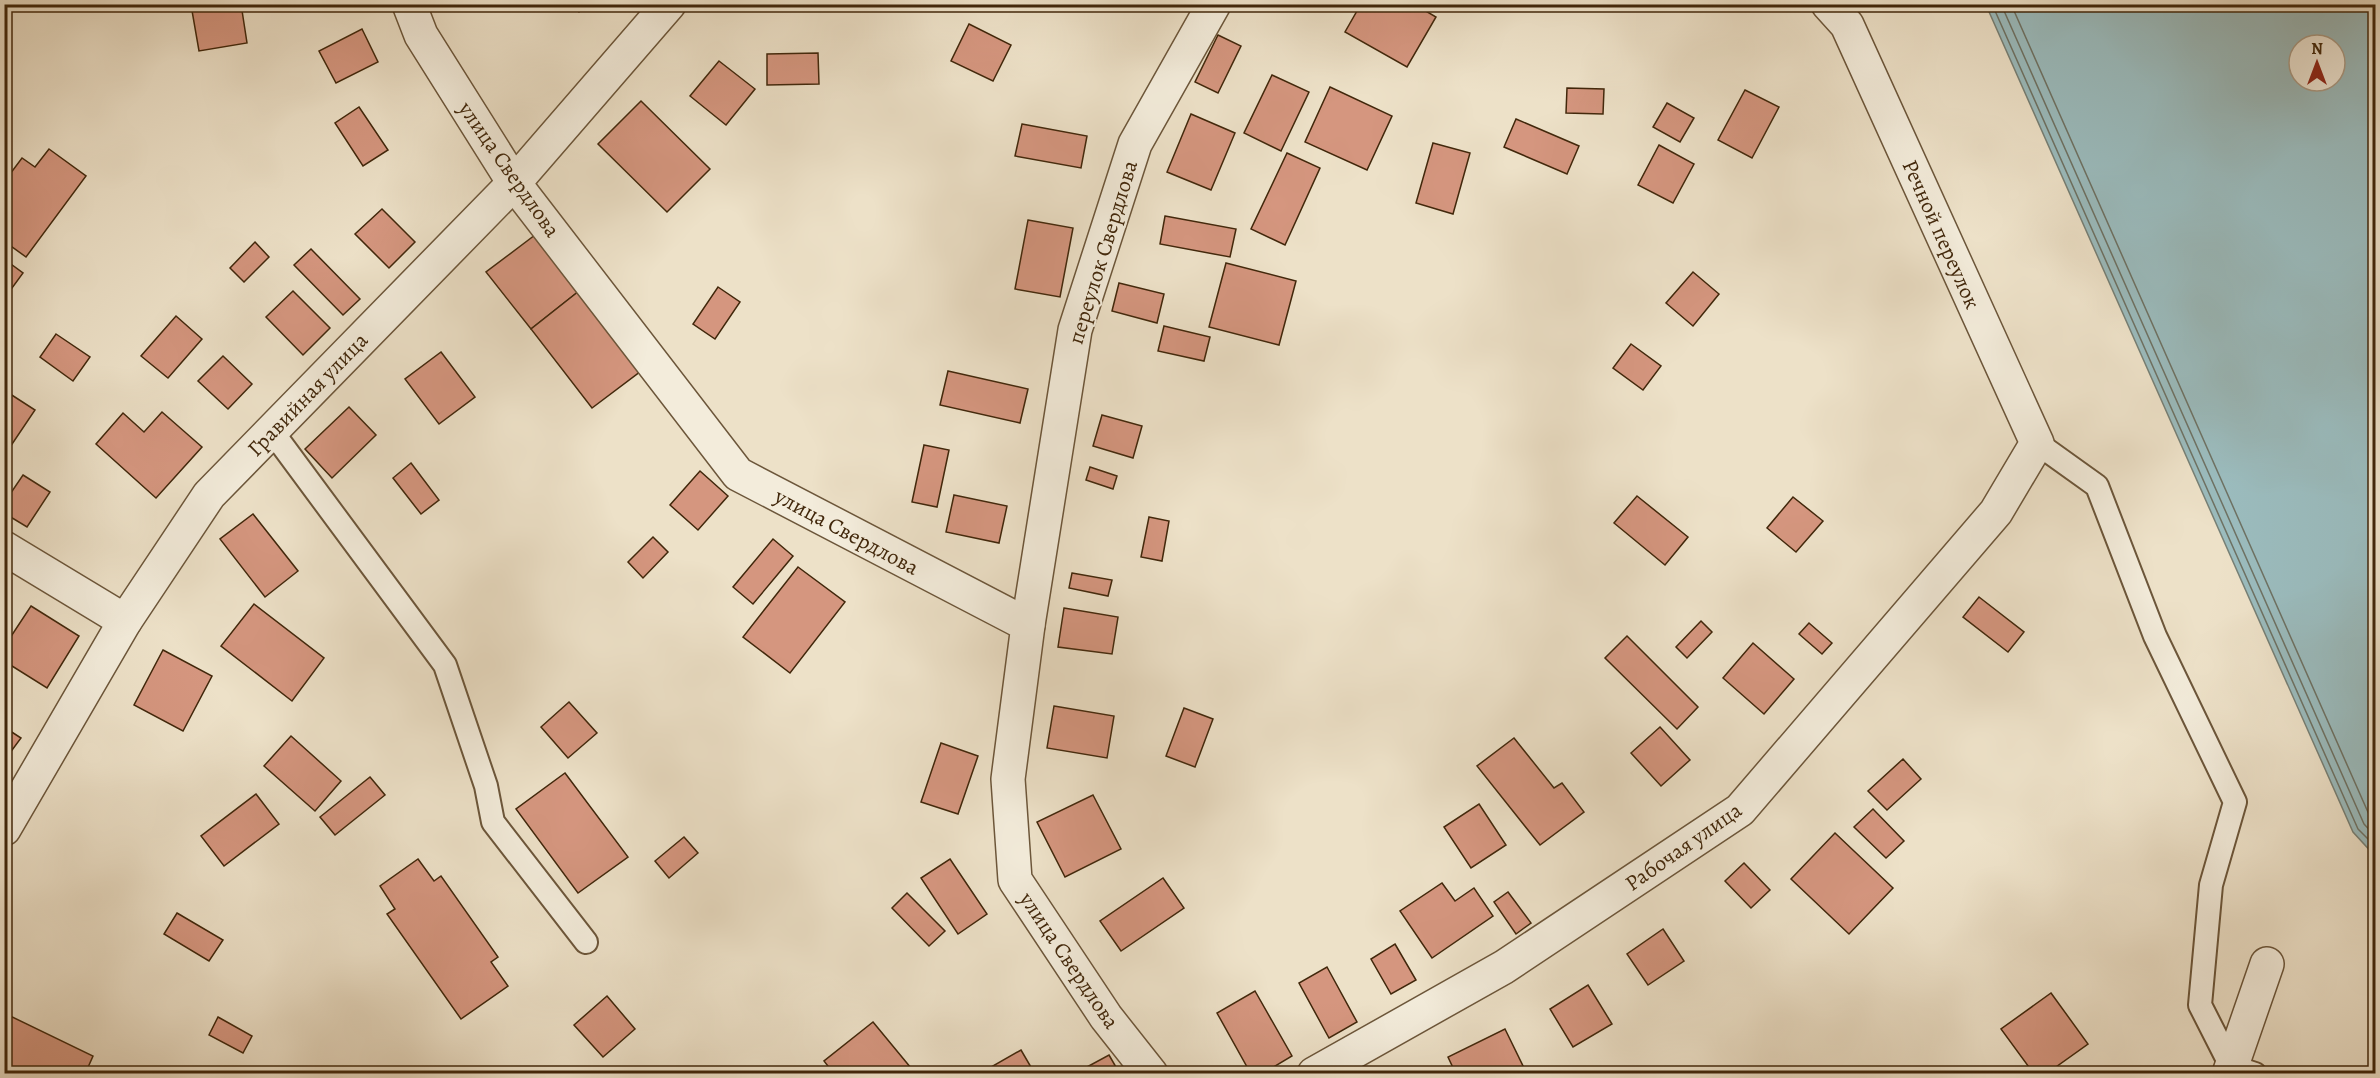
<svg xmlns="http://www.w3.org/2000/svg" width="2380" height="1078" font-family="Alegreya,serif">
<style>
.water{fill:#9bbcbe;stroke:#778076;stroke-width:1.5;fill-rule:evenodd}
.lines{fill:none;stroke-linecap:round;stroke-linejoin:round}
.shore{stroke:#6e7264;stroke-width:1.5}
.building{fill:#d5967f;stroke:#41270b;stroke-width:1.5}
.service-casing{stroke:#6c563a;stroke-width:26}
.minor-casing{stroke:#6c563a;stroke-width:36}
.service{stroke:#f3ecdb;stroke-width:22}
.minor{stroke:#f3ecdb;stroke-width:33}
.labels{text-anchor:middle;stroke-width:4.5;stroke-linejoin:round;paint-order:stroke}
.street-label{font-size:22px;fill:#41270b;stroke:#f3ecdb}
</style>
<rect width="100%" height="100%" fill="#ede1c8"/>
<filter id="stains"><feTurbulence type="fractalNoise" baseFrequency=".00333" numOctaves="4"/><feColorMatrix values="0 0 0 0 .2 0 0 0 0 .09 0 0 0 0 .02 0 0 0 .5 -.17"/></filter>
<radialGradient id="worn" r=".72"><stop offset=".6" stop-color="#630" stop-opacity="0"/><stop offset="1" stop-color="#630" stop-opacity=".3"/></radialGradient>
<path class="water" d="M 1986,5 L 2375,5 L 2375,856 L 2353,832 ZM 2299,45 L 2335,45 L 2335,81 L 2299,81 Z"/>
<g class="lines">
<g class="shore">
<polyline points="1992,4 2358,829 2376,847"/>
<polyline points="2001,4 2364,824 2376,837"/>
<polyline points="2011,4 2371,819 2376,824"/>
</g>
</g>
<g class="building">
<polygon points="241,4 247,43 199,51 191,5"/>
<polygon points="573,4 588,4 579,12"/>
<polygon points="1361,4 1414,4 1436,17 1407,67 1345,32"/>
<polygon points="969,24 1011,45 993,81 951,61"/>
<polygon points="362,29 378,62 336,83 319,51"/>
<polygon points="1218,35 1241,46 1218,93 1195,82"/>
<polygon points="818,53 819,84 767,85 767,54"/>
<polygon points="719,61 755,89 726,125 690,96"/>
<polygon points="1272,75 1309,92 1281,151 1244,133"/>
<polygon points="1330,87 1392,116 1367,170 1305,142"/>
<polygon points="1567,88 1604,89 1603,114 1566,113"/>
<polygon points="1745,90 1779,107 1752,158 1718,140"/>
<polygon points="641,101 710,169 667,212 598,144"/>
<polygon points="1667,103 1694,118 1680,142 1653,127"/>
<polygon points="359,107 388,150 363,166 335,123"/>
<polygon points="1191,114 1235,133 1211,190 1167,172"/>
<polygon points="1516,119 1579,146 1567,174 1504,147"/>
<polygon points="1022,124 1087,136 1081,168 1015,156"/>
<polygon points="1433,143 1470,153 1453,214 1416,203"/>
<polygon points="1659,145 1694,164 1673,203 1638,185"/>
<polygon points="49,149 86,176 26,257 4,241 4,182 22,158 35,167"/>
<polygon points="1287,153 1320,168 1285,245 1251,229"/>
<polygon points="382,209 415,242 389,268 355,234"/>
<polygon points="1165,216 1236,229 1230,257 1160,244"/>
<polygon points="1028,220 1073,228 1060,297 1015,289"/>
<polygon points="535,235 579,291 531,329 486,272"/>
<polygon points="255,242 269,257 244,282 230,268"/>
<polygon points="311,249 360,299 343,315 294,265"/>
<polygon points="4,259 23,273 4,299"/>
<polygon points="1226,263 1296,281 1279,345 1209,327"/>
<polygon points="1693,272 1719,294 1693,326 1666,303"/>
<polygon points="1119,283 1164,294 1157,323 1112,311"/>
<polygon points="718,287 740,302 715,339 693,324"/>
<polygon points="293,291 330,328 303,355 266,317"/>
<polygon points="579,291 641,371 592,408 531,329"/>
<polygon points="176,316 202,339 168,378 141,356"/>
<polygon points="1164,326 1210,337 1204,361 1158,351"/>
<polygon points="56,334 90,357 73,381 40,357"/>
<polygon points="1631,344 1661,366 1643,390 1613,368"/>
<polygon points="441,352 475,397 439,424 405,379"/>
<polygon points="223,356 252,384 228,409 198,381"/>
<polygon points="948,371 1028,389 1020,423 940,405"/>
<polygon points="4,390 35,410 4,456"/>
<polygon points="349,407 376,435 332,478 305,449"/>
<polygon points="162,412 202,447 156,498 96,444 123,413 144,432"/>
<polygon points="1102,415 1142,426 1133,458 1093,446"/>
<polygon points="924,445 949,450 937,507 912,502"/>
<polygon points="411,463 439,500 421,514 393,478"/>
<polygon points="1090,467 1117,476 1113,489 1086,480"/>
<polygon points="700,471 728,496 698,530 670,505"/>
<polygon points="23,475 50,492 27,527 4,513 4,503"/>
<polygon points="954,495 1007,506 999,543 946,532"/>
<polygon points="1637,496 1688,537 1665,565 1614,523"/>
<polygon points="1793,497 1823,521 1796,552 1767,528"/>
<polygon points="253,514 298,571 265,597 220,539"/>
<polygon points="1149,517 1169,521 1162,561 1141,557"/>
<polygon points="653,537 668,552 643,578 628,562"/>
<polygon points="773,539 793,556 753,604 733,587"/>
<polygon points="798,567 845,602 790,673 743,637"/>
<polygon points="1072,573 1112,580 1108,596 1069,588"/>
<polygon points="1979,597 2024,632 2008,652 1963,617"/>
<polygon points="254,604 324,658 292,701 221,646"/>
<polygon points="31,606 79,636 47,688 4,661 4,647"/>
<polygon points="1064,608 1118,617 1112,654 1058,647"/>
<polygon points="1701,621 1712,632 1687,658 1676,647"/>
<polygon points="1809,623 1832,643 1822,654 1799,634"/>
<polygon points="1627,636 1698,707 1677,729 1605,658"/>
<polygon points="1753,643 1794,679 1764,714 1723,678"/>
<polygon points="163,650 212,676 183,731 134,705"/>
<polygon points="569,702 597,733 568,758 541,727"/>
<polygon points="1054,706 1114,716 1107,758 1047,748"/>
<polygon points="1184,708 1213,719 1195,767 1166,756"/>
<polygon points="4,727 21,738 4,761"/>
<polygon points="1660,727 1690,760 1661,786 1631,753"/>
<polygon points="291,736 341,781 315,811 264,766"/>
<polygon points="1514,738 1554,788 1562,783 1584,812 1540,845 1477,766"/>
<polygon points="941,743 978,756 958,814 921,802"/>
<polygon points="1903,759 1921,779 1887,810 1868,791"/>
<polygon points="565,773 628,857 578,893 516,809"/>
<polygon points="370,777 385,795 335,835 320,817"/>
<polygon points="256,794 279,824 224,866 201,836"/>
<polygon points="1093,795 1121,849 1065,877 1037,822"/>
<polygon points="1479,804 1506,845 1471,868 1444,827"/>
<polygon points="1873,809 1904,841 1886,858 1854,827"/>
<polygon points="1835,833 1893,888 1849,934 1791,879"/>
<polygon points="684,837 698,853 669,878 655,861"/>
<polygon points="418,859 434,881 441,876 498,957 491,962 508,986 461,1019 387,914 395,909 380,886"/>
<polygon points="950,859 987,914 958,934 921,878"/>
<polygon points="1744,863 1770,890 1751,908 1725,881"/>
<polygon points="1163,878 1184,908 1121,951 1100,921"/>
<polygon points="1442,883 1455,901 1474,888 1493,916 1432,958 1400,911"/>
<polygon points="1508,892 1531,923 1516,934 1494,902"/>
<polygon points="907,893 945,931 929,946 892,908"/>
<polygon points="177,913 223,940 209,961 164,934"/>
<polygon points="1663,929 1684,961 1648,985 1627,954"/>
<polygon points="1395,944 1416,980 1391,994 1371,959"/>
<polygon points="1327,967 1357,1022 1329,1038 1299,983"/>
<polygon points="1588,985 1612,1024 1573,1047 1550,1009"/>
<polygon points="1255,991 1292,1056 1262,1074 1251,1074 1217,1013"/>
<polygon points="2051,993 2088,1044 2046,1074 2034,1074 2001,1029"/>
<polygon points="607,996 635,1029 603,1057 574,1025"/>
<polygon points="4,1013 93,1056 85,1074 4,1074"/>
<polygon points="218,1017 252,1036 243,1053 209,1035"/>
<polygon points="873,1022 911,1068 905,1074 834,1074 824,1061"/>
<polygon points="1505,1029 1527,1074 1456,1074 1448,1057"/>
<polygon points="1021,1050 1035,1074 994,1074 991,1067"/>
<polygon points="1109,1055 1120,1074 1074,1074"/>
</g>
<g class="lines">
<g class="service-casing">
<g id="service">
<polyline points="271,430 445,665 486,786 493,822 586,942"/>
<polyline points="2037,443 2097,486 2155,636 2235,802 2211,885 2200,1005 2231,1066 2255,1074"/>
</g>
</g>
<g class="minor-casing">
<g id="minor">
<polyline points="409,4 421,35 514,183 738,474 1028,625 1008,779 1015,880 1106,1017 1151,1074"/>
<polyline points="4,548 125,621"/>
<polyline points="1028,625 1075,330 1135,144 1214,4"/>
<polyline points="4,829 125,621 209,495 514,183 669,4"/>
<polyline points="1314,1074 1504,967 1740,810 1996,512 2037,443 1847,25 1828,4"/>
<polyline points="2229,1074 2267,964"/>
</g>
</g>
<use href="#service" class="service"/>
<use href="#minor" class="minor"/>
</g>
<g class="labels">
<g class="street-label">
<text transform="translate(510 169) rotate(55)" y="8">улица Свердлова</text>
<text transform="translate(1942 234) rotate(66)" y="8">Речной переулок</text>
<text transform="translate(1102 252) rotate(-73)" y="8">переулок Свердлова</text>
<text transform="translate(307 394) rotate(-46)" y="8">Гравийная улица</text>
<text transform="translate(847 531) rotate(28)" y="8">улица Свердлова</text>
<text transform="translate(1683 846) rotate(-35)" y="8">Рабочая улица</text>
<text transform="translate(1070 960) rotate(56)" y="8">улица Свердлова</text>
</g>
</g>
<rect width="2380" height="1078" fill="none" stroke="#ede1c8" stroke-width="24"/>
<rect x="6" y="6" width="2368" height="1066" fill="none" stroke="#41270b" stroke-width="3"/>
<rect x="12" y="12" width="2356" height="1054" fill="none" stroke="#41270b" stroke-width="1.5"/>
<g transform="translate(2317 63)"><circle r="28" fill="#f3ecdb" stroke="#ac9d88" stroke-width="1.5"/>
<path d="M0-4.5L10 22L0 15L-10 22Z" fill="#8f2418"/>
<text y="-9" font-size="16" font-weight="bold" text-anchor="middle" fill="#41270b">N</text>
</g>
<rect width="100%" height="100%" filter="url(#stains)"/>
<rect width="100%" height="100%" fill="url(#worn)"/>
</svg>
